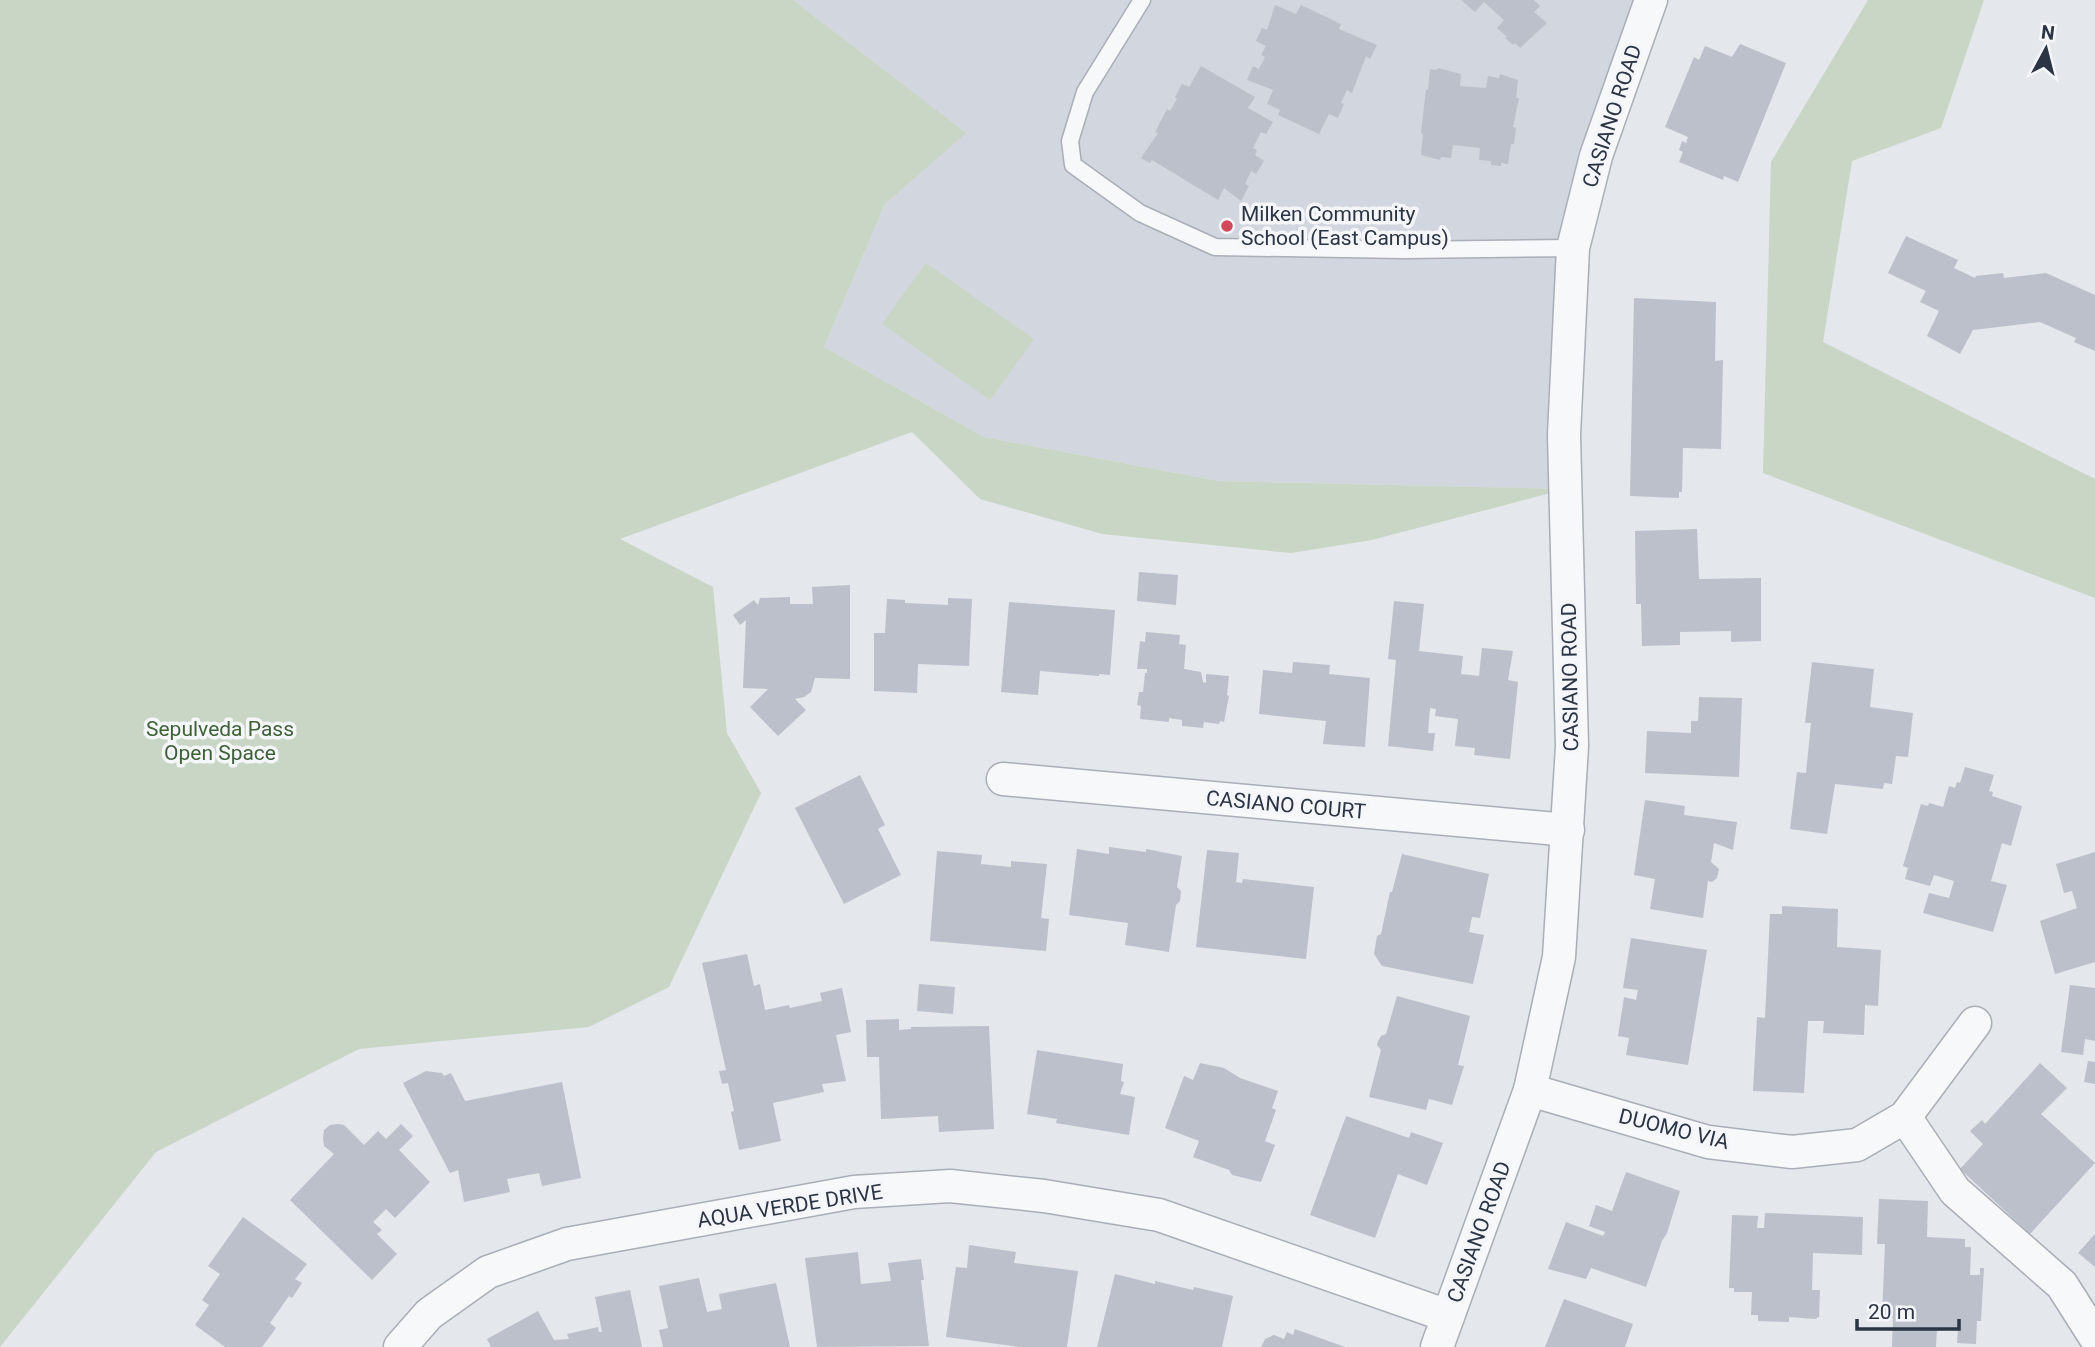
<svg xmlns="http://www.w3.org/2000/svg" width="2095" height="1347" font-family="Roboto,sans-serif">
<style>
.built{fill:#d2d6de}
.green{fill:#c9d6c5}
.building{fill:#bbc0ca}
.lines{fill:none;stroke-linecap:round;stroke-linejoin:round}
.lane-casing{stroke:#a9aeb7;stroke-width:19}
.street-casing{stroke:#a9aeb7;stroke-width:35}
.lane{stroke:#f7f8fa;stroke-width:16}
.street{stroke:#f7f8fa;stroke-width:32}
.poi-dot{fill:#d1495b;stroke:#f4f6f9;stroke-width:2.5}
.labels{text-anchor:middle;stroke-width:7;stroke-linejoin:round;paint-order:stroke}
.street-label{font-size:21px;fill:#2b3445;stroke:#f4f6f9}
.poi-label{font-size:21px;fill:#2b3445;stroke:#f4f6f9;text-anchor:start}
.park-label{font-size:21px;fill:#3f6138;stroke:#f4f6f9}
</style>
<rect width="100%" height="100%" fill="#e4e7ec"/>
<polygon class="built" points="793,0 1651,0 1596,156 1566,489 1219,481 984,437 824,347 885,204 965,133"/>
<g class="green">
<polygon points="0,0 793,0 966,133 885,204 824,347 984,437 1219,481 1566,489 1372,540 1291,553 1102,534 980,499 912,432 620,539 713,587 727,733 761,793 669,987 589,1027 359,1049 156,1152 0,1347"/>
<polygon points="1868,0 1984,0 1941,128 1852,161 1823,342 2095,479 2095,598 1763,473 1771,162"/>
<polygon points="926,263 1034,339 990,400 882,324"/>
</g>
<g class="building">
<polygon points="1461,0 1534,0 1540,6 1534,12 1547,23 1520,48 1515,43 1513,45 1505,38 1507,37 1497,28 1504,20 1484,2 1475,12"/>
<polygon points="1275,5 1296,14 1301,5 1341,24 1339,29 1377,45 1370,59 1366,56 1352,93 1347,90 1341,103 1344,104 1338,118 1329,114 1319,134 1278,115 1280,110 1267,104 1273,90 1247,80 1253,66 1259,69 1265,57 1261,55 1266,46 1256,41 1262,28 1267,30"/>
<polygon points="1740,44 1786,63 1738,182 1724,176 1723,180 1679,162 1683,152 1679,150 1682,141 1686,143 1688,137 1665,127 1694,57 1699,60 1705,46 1732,57"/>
<polygon points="1201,66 1255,97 1248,108 1273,122 1266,134 1261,132 1253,148 1257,150 1255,155 1264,161 1256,174 1251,171 1245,184 1249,186 1241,201 1224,188 1218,200 1152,160 1150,163 1141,158 1158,133 1155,132 1167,109 1170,111 1177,99 1175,97 1182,84 1189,87"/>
<polygon points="1438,68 1461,74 1460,86 1486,88 1488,76 1499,78 1500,74 1518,80 1516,98 1519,98 1513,127 1516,128 1514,144 1511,144 1508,164 1501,163 1501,166 1491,165 1491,161 1479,160 1480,148 1453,145 1451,158 1441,157 1440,160 1421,155 1423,134 1421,133 1426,89 1428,90 1430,69 1437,70"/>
<polygon points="1906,236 1958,260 1954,268 1975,278 1976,276 2003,273 2004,278 2046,273 2095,295 2095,351 2074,342 2076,338 2040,322 1973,330 1960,354 1927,336 1939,311 1920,302 1926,291 1888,273"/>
<polygon points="1634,298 1716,302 1715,361 1723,360 1721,449 1683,448 1682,492 1679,492 1679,498 1630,496"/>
<polygon points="1697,529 1699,579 1761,578 1761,641 1731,642 1731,631 1680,632 1680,645 1642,646 1641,604 1636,604 1635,531"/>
<polygon points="1139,572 1178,575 1176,605 1137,601"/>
<polygon points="850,585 850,679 815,678 811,692 804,697 795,699 806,710 778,736 750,707 768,689 743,688 746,620 740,625 733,615 754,600 758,605 760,598 790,597 790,604 813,604 812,587"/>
<polygon points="948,598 972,599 969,666 918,664 917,693 874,691 874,633 885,633 887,599 905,600 905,603 948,605"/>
<polygon points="1394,601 1424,604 1419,651 1463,656 1461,674 1479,676 1482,648 1513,651 1508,680 1518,682 1510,759 1474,755 1475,748 1455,746 1458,719 1435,716 1436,709 1430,708 1428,733 1435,733 1433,751 1388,746 1396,660 1388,659"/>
<polygon points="1009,602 1115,610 1110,675 1099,674 1099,676 1040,671 1038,695 1001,692"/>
<polygon points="1146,632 1180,635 1179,644 1186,645 1184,669 1201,672 1203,682 1206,683 1206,674 1229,676 1227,695 1229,696 1224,722 1220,721 1219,724 1204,722 1203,728 1182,726 1182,720 1169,718 1169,722 1140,719 1141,706 1137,705 1139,692 1143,692 1145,673 1147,673 1147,669 1137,669 1140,641 1145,642"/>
<polygon points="1293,662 1330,665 1329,674 1370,678 1365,747 1323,744 1326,721 1259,714 1263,670 1292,673"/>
<polygon points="1812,662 1874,669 1870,707 1913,713 1908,757 1896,756 1892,784 1884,783 1883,789 1835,784 1827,834 1790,829 1797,772 1806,773 1811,723 1805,723"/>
<polygon points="1699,697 1742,698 1739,777 1645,773 1647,731 1691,733 1691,721 1698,721"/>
<polygon points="1965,767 1994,775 1989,791 1993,792 1992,796 2022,806 2011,846 2002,843 1991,881 2007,885 1993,932 1923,913 1929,893 1949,898 1954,881 1934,875 1930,886 1905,879 1908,868 1903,866 1921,804 1928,806 1929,803 1943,807 1949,786 1955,788 1957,782 1960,783"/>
<polygon points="860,775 885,825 878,829 901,875 844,904 795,808"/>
<polygon points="1645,800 1685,806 1684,815 1737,822 1733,850 1714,843 1711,862 1719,869 1717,878 1712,882 1708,881 1703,918 1650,909 1655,879 1634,875"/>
<polygon points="1109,847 1146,852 1146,849 1182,856 1177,887 1181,891 1180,901 1176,905 1169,952 1125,945 1128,923 1069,915 1077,849 1109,854"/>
<polygon points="1207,850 1239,853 1236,882 1242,883 1243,879 1314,887 1306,959 1196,947"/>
<polygon points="937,851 982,855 981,864 1011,867 1011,861 1047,864 1041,918 1049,919 1046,951 930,941"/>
<polygon points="2095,852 2095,962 2055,974 2040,921 2077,908 2072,891 2064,893 2056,864"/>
<polygon points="1402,854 1489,874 1480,918 1472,917 1469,932 1484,935 1473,984 1382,966 1374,954 1377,936 1381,934 1390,892 1392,892"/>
<polygon points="1782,906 1838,909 1837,947 1881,950 1878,1006 1865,1005 1864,1035 1823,1033 1824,1021 1808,1021 1804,1093 1753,1091 1757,1017 1765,1018 1770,914 1782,914"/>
<polygon points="1631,938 1707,950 1688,1065 1626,1055 1629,1038 1618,1036 1624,997 1636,1000 1638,990 1623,988"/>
<polygon points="747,954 754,986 760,984 765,1010 789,1005 790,1008 822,1001 820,993 842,988 851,1032 836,1035 846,1081 822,1084 824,1092 773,1103 781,1141 739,1150 731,1112 734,1111 728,1083 722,1084 719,1071 726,1070 702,963"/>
<polygon points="919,984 955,987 953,1014 917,1011"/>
<polygon points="2070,985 2095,988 2095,1041 2085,1039 2083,1055 2061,1052"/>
<polygon points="1397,996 1470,1016 1458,1065 1464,1066 1452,1105 1429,1099 1426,1110 1369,1097 1381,1050 1377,1045 1378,1041 1381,1036 1386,1034"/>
<polygon points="899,1019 899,1030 911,1029 911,1027 989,1026 994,1129 939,1132 938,1116 881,1119 879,1057 867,1057 866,1020"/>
<polygon points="1037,1050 1123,1064 1121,1081 1124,1082 1120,1094 1135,1097 1129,1135 1056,1123 1057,1119 1027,1114"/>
<polygon points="2088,1061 2095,1062 2095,1084 2084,1082"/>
<polygon points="1200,1063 1224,1068 1240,1078 1278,1091 1272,1108 1276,1110 1265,1141 1275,1145 1261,1182 1232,1175 1229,1170 1193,1157 1199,1141 1165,1128 1184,1076 1193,1080"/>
<polygon points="2040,1063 2067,1088 2041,1114 2095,1163 2030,1234 1960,1169 1983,1144 1970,1131 1982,1120 1985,1124"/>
<polygon points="426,1071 442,1073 444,1076 451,1073 465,1101 562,1082 581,1178 542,1186 539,1173 507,1179 510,1192 464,1202 458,1170 450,1173 403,1083"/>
<polygon points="1346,1116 1409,1138 1411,1132 1443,1143 1427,1185 1398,1174 1375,1238 1310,1215"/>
<polygon points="338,1124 344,1125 364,1145 378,1131 386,1139 401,1124 413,1136 399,1150 430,1182 395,1218 386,1209 373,1222 382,1230 377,1234 397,1254 372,1280 290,1200 334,1154 324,1146 323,1138 324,1130 330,1125"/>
<polygon points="1626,1172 1680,1191 1667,1233 1662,1241 1646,1287 1591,1268 1586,1279 1548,1269 1566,1222 1603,1236 1605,1232 1589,1226 1596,1205 1612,1211"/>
<polygon points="1879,1199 1928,1201 1927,1237 1965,1239 1965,1247 1971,1247 1970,1275 1980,1275 1980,1268 1984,1268 1981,1321 1977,1321 1976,1344 1957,1343 1958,1330 1937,1329 1936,1347 1892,1347 1893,1318 1882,1317 1885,1244 1877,1244"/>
<polygon points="1765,1213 1863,1217 1862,1255 1813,1253 1812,1290 1820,1290 1819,1317 1815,1319 1789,1317 1789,1322 1758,1321 1758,1315 1751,1315 1752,1292 1734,1292 1734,1288 1729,1288 1732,1215 1758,1216 1757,1228 1764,1228"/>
<polygon points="243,1217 307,1264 295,1279 302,1283 292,1298 289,1296 270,1323 276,1328 262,1347 225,1347 195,1325 209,1305 202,1300 220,1274 208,1266"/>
<polygon points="2095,1234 2095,1267 2078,1253"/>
<polygon points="969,1245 1016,1252 1014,1263 1078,1271 1067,1347 1019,1347 946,1337 956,1267 967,1268"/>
<polygon points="858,1252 861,1284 891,1281 888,1263 921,1259 924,1280 921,1280 929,1346 817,1347 805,1258"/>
<polygon points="1115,1274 1155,1284 1155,1281 1193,1290 1194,1287 1233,1296 1222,1347 1097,1347"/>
<polygon points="699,1278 707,1312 722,1309 719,1294 776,1283 790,1347 663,1347 659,1330 668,1328 659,1286"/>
<polygon points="630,1290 642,1347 491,1347 487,1339 538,1311 554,1340 569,1339 567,1334 598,1327 599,1332 602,1332 595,1297"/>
<polygon points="1564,1299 1633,1324 1625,1347 1545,1347"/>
<polygon points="1295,1329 1345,1347 1261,1347 1265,1339 1274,1335 1284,1339 1287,1332 1293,1335"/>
</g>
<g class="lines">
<g class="lane-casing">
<polyline id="lane" points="1142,0 1085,92 1070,141 1073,165 1140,213 1215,247 1404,250 1573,248"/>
</g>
<g class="street-casing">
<g id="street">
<polyline points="1003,779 1568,830"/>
<polyline points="1530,1090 1708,1142 1792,1152 1857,1145 1905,1117 1975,1023"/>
<polyline points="1905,1117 1955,1191 2062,1285 2095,1337"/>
<polyline points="400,1347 429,1314 488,1272 567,1244 854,1192 950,1186 1044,1196 1159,1215 1448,1316"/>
<polyline points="1437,1347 1530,1090 1559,957 1572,746 1564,435 1573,248 1596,156 1651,0"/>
</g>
</g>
<use href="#lane" class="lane"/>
<use href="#street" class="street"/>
</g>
<circle class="poi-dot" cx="1227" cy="226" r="7"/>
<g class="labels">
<g class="street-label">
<text transform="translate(1612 116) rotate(-72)" y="7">CASIANO ROAD</text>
<text transform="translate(1570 677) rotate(-91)" y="7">CASIANO ROAD</text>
<text transform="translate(1286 805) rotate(5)" y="7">CASIANO COURT</text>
<text transform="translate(1674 1129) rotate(14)" y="7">DUOMO VIA</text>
<text transform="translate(790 1206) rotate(-9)" y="7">AQUA VERDE DRIVE</text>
<text transform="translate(1479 1232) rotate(-70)" y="7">CASIANO ROAD</text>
</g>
<g class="poi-label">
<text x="1241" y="221">Milken Community<tspan x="1241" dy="24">School (East Campus)</tspan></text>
</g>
<g class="park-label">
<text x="220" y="736">Sepulveda Pass<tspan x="220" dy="24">Open Space</tspan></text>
</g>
</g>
<g transform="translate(2046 49) rotate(7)" stroke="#f4f6f9" stroke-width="5" paint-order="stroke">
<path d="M0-5L12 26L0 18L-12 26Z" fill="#2b3445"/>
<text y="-10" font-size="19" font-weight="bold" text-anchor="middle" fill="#2b3445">N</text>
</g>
<path d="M1857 1319v10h102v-10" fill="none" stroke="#2b3445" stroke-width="3.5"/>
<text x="1868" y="1319" font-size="21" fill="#2b3445" stroke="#f4f6f9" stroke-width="5" paint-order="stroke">20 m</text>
</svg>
